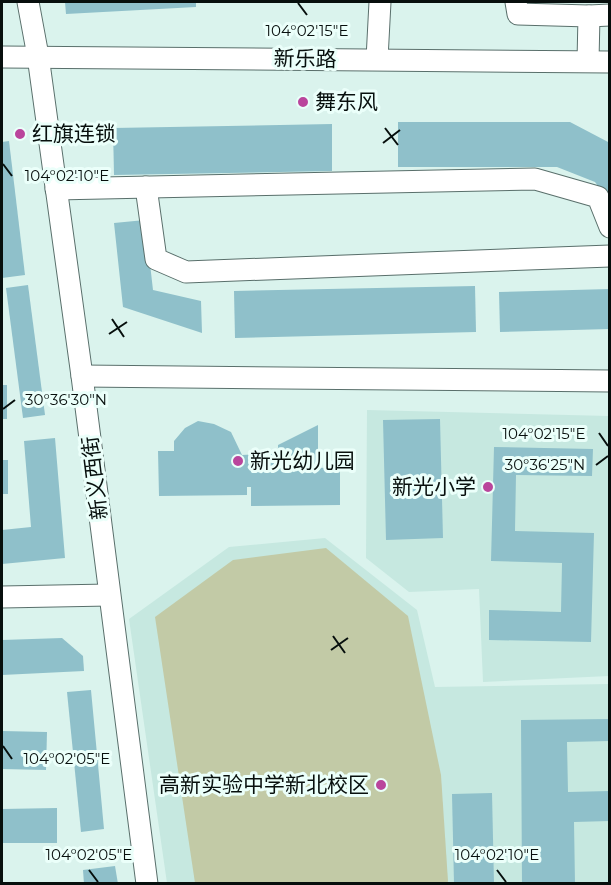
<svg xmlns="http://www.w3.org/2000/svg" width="611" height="885" font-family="Montserrat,'Noto Sans SC',sans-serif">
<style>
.built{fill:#c6e8e0}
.green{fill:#c2caa6}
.building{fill:#8fc0ca}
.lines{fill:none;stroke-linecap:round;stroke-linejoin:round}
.minor-casing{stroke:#596f6b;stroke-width:23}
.minor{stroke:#fff;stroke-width:21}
.ticks{fill:none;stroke:#070f0d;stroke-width:2}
.poi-dot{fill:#ba459c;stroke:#ebfffa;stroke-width:2}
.labels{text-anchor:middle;stroke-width:6;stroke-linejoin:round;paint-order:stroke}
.street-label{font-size:21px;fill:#070f0d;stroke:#ebfffa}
.poi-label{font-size:21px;fill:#070f0d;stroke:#ebfffa;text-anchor:start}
.ticks-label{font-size:15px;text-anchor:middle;fill:#070f0d;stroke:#ebfffa;stroke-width:6;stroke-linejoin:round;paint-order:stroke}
</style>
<rect width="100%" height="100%" fill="#daf3ed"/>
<g class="built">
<polygon points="367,410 609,416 609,676 483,682 479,589 409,592 366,558"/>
<polygon points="325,538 417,610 435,687 609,684 609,883 167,883 129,619 229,547"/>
</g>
<polygon class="green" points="326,548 408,616 441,775 448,881 447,884 195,883 155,617 233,560"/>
<g class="building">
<polygon points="65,2 196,2 196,7 66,14"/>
<polygon points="398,122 570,122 610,143 610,202 595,182 557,167 398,167"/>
<polygon points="332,124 332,171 114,175 113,128"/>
<polygon points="9,141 25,275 2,278 2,142"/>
<polygon points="145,220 153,290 201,301 202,333 123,307 114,223"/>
<polygon points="28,285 45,415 23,418 6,288"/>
<polygon points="475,286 476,332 235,338 234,291"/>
<polygon points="610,289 610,329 500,332 499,292"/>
<rect x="2" y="385" width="5" height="34"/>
<polygon points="440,419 443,538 386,540 383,420"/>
<polygon points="198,421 214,424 231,432 242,455 278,453 278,445 318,425 318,468 340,467 340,505 251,506 251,487 247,487 247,495 159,496 158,451 174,451 174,441 185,428"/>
<polygon points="55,438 65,558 2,564 2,530 31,527 24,441"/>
<polygon points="494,447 593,449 592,476 516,475 515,531 594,533 591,642 489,640 489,610 561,612 562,563 491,561"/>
<rect x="2" y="460" width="6" height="34"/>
<polygon points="62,638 83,656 84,671 2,675 2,640"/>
<polygon points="91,690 104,829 81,832 67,692"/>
<polygon points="610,719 610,741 567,742 568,792 610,791 610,821 574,822 575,884 522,884 521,720"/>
<polygon points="2,731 47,732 46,770 2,769"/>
<polygon points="492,793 494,884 454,884 452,794"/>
<polygon points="57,808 57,843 2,843 2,809"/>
<polygon points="115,866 118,884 84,884 83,870"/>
</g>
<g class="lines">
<g class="minor-casing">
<g id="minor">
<polyline points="28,2 38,56 82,376 147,884"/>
<polyline points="516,2 518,14 589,16 588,61"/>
<polyline points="589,16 610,15"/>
<polyline points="2,57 610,62"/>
<polyline points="377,59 380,2"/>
<polyline points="146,187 156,259 186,272 610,256"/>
<polyline points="56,189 535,179 598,197 610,227"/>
<polyline points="82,376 610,381"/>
<polyline points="2,597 109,595"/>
</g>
</g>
<use href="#minor" class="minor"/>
</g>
<path class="ticks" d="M 298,3 L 307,15M 385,128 L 398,145M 383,143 L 400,130M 3,164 L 12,176M 112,319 L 124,337M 109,334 L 127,322M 3,409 L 15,400M 599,433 L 608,446M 596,465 L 608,456M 333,636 L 345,653M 331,650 L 348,638M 3,746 L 12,759M 89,870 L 98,882M 497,870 L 506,882"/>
<g class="poi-dot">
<circle cx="303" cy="102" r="6"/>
<circle cx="20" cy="134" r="6"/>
<circle cx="238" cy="461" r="6"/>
<circle cx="488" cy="487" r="6"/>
<circle cx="381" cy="785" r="6"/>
</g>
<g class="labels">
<g class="street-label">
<text transform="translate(305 59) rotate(1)" y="7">新乐路</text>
<text transform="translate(95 478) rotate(-97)" y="7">新义西街</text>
</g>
<g class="poi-label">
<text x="315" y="109">舞东风</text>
<text x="32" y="141">红旗连锁</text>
<text x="250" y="468">新光幼儿园</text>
<text x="476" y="494" text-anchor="end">新光小学</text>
<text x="369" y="792" text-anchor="end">高新实验中学新北校区</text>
</g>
</g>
<g class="ticks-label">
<text x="307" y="36">104°02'15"E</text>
<text x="67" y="181">104°02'10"E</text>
<text x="66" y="405">30°36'30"N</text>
<text x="544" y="439">104°02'15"E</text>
<text x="545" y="470">30°36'25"N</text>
<text x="67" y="764">104°02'05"E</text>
<text x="89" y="860">104°02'05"E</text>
<text x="497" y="860">104°02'10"E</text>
</g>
<rect width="611" height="885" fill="none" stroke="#070f0d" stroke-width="6"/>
</svg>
